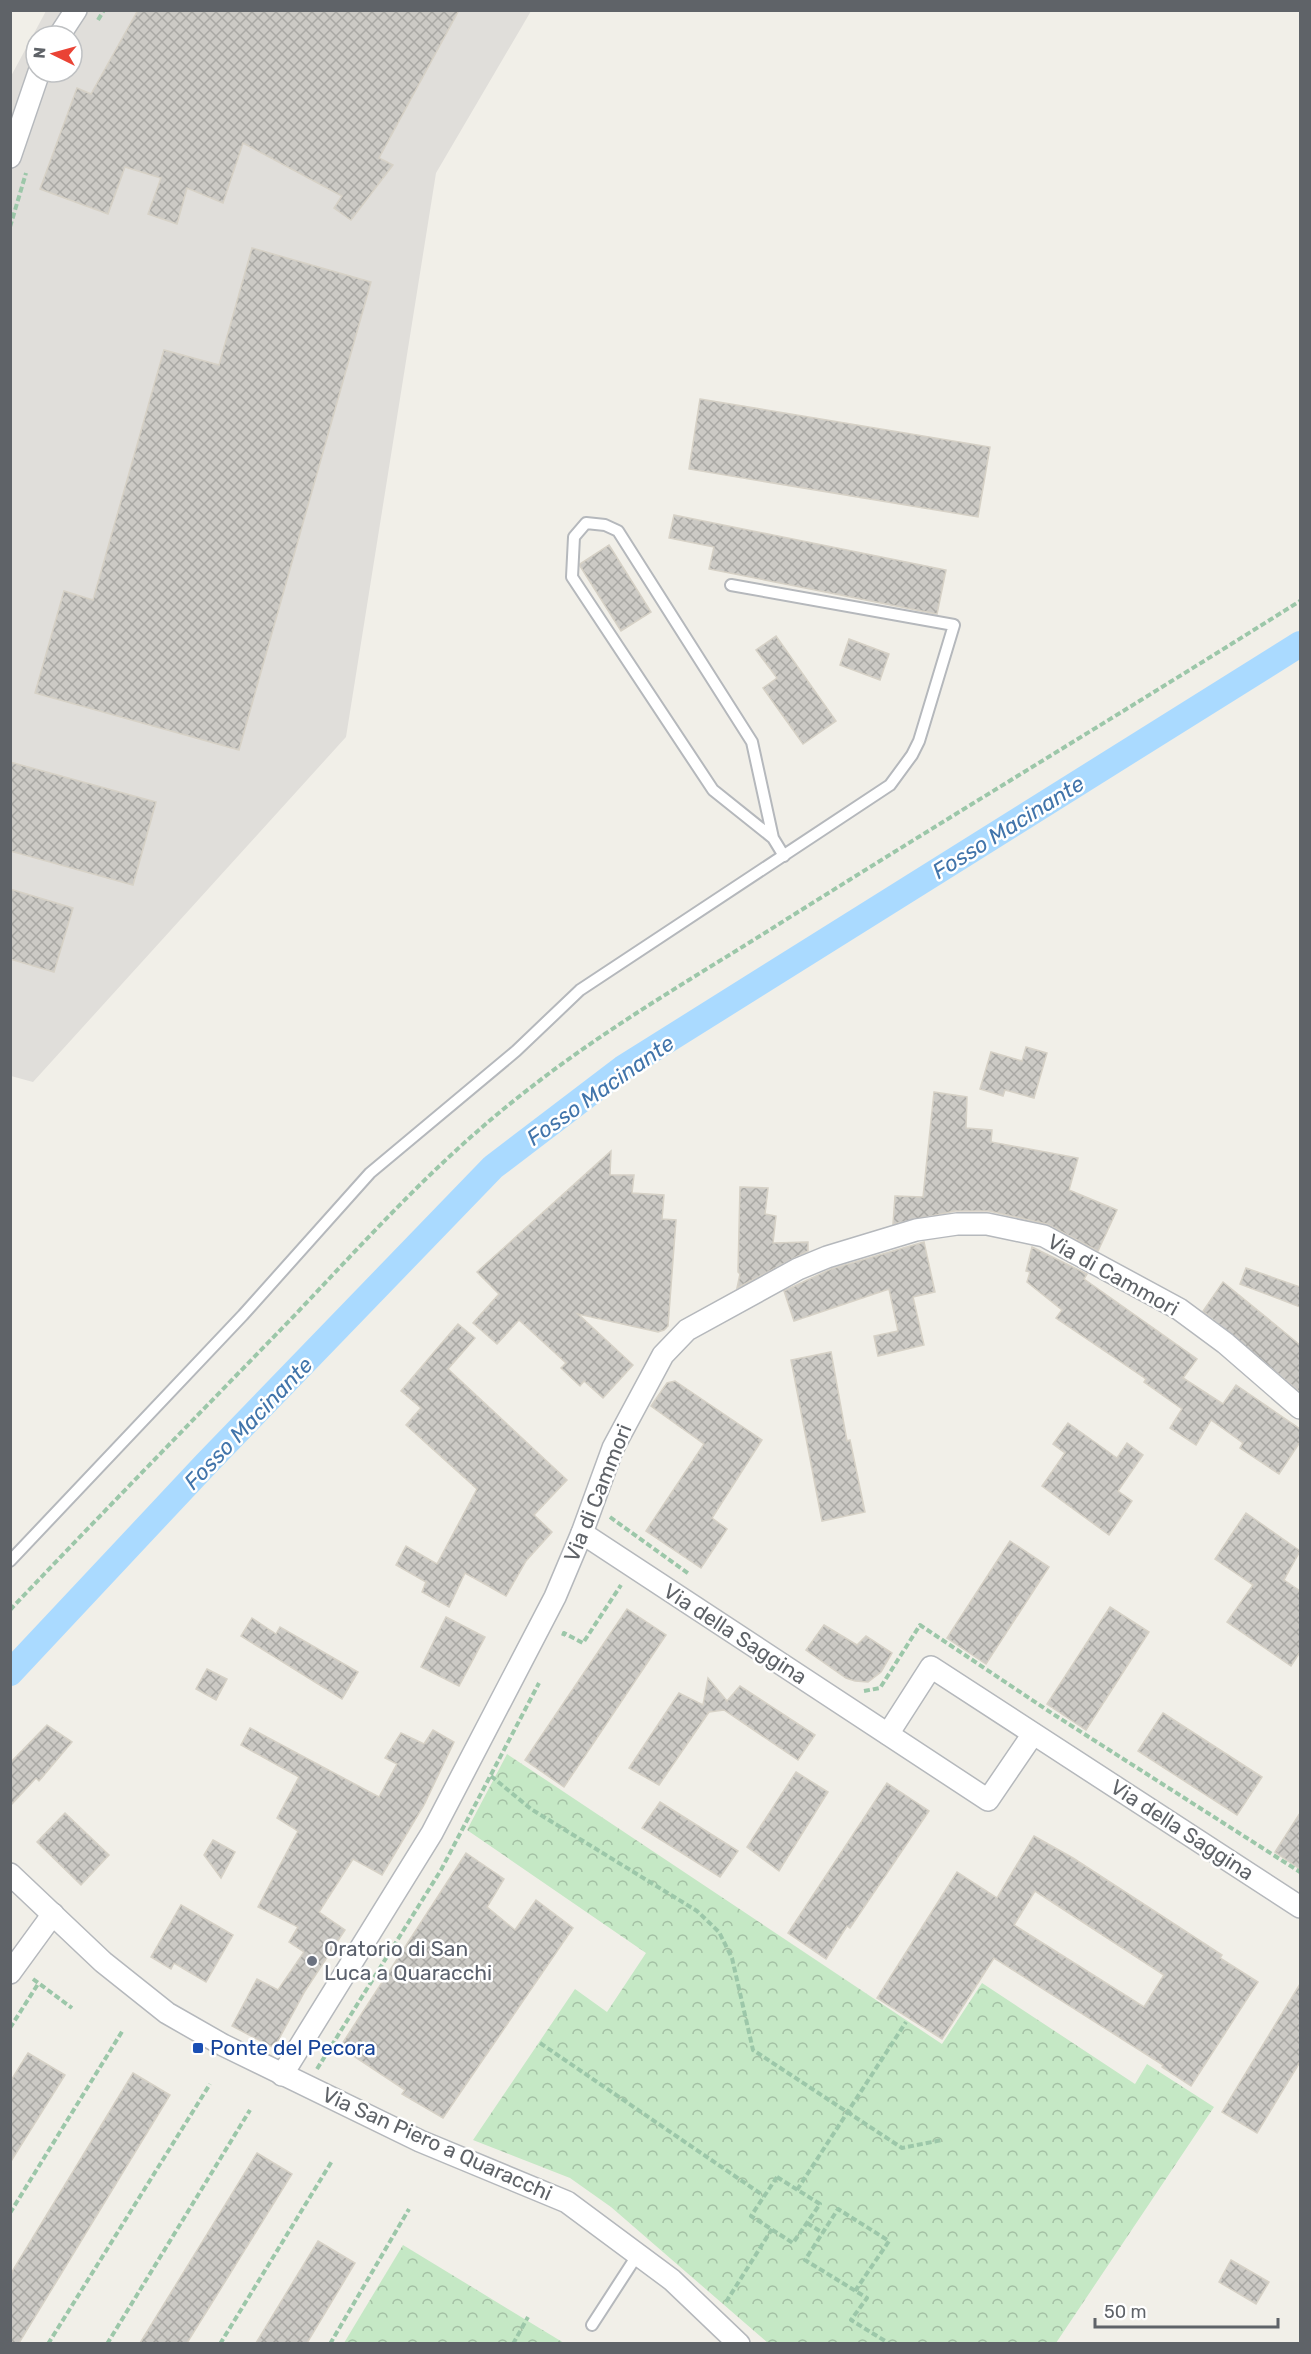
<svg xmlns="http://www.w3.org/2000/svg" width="1311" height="2354" font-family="Rubik,sans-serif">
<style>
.industrial{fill:#e0deda;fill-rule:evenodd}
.park{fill:url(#park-crowns)}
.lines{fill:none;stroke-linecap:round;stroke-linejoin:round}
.canal{stroke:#aadaff;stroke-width:26}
.building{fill:url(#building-cross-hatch);stroke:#d6d1c6;stroke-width:1.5;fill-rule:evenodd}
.service-casing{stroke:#b5b8bc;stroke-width:14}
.minor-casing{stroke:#b5b8bc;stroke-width:24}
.path{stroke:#9cc7a9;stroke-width:4;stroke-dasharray:6 3;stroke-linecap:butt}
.service{stroke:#fff;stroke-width:10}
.minor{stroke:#fff;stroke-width:21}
.worship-dot{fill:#6b7280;stroke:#fff;stroke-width:2}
.transit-dot{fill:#1a4fb4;stroke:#fff;stroke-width:2}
.labels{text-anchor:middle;stroke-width:5;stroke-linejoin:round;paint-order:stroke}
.street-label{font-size:21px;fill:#5f6368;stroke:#fff}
.worship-label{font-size:21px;fill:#5b616d;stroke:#fff;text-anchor:start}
.transit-label{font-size:21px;fill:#164399;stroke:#fff;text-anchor:start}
.water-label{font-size:22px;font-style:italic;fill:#4174aa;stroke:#fff}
</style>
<defs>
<pattern id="park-crowns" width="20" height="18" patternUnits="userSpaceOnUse" patternTransform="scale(1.5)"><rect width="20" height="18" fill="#c5e8c5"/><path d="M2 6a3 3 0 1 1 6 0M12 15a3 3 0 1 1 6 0" fill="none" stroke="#a3c0a4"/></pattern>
<pattern id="building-cross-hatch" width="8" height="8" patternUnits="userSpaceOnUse" patternTransform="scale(1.5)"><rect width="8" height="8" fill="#cccac5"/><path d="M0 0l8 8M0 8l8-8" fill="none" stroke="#a9a8a4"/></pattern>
</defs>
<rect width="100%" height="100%" fill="#f1efe8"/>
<path class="industrial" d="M 46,11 L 531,11 L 436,173 L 346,737 L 33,1082 L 11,1076 L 10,78 ZM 36,36 L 72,36 L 72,72 L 36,72 Z"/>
<g class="park">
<polygon points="507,1754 942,2044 982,1983 1135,2084 1147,2064 1214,2107 1056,2343 768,2343 611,2207 570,2178 473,2140 575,1989 607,2012 646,1953 467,1830"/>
<polygon points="403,2245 564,2343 344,2343"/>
</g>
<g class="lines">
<polyline class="canal" points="10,1673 206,1464 493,1167 623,1068 1300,644"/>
</g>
<g class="building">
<polygon points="138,10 459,10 379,158 393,165 351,220 334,208 342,196 243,143 223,203 187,188 177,224 148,214 161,178 125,167 108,214 40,189 77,88 91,94"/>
<polygon points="252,248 371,282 239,750 35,693 64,591 93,600 164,350 219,365"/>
<polygon points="700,399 990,447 978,517 689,469"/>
<polygon points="674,515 946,570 937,614 709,569 714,547 669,538"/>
<polygon points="609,545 651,612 621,631 580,566 580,564"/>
<polygon points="776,636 836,721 803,744 763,688 777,678 756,650"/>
<polygon points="849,639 889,654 880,680 840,665"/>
<polygon points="10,762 156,802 133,885 10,851"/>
<polygon points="10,889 73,908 54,972 10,959"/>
<polygon points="1026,1047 1047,1053 1034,1098 1005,1090 1003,1096 980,1089 991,1052 1022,1061"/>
<polygon points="934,1092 967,1097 966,1128 992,1130 991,1142 1078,1158 1069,1190 1117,1210 1098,1251 1047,1224 989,1211 955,1211 893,1224 895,1196 923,1197"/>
<polygon points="611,1151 610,1175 634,1175 632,1193 664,1195 662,1219 676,1220 668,1326 664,1330 658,1332 578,1314 633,1365 603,1398 584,1381 580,1386 561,1368 566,1363 519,1320 497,1344 473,1323 499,1294 477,1272"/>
<polygon points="740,1187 768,1188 765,1214 776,1216 773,1243 808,1242 808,1251 737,1288 740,1274 738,1272"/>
<polygon points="924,1242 935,1292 913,1297 924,1345 878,1356 874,1336 898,1331 889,1289 794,1321 784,1291 831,1269"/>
<polygon points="1032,1247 1087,1274 1084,1279 1197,1359 1183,1378 1223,1404 1236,1385 1300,1429 1300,1442 1279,1474 1240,1448 1243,1443 1211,1420 1196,1445 1170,1428 1182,1409 1144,1382 1146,1379 1056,1318 1062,1310 1027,1282 1030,1272 1026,1271"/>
<polygon points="1246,1268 1300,1287 1300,1307 1240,1284"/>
<polygon points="1223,1282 1300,1345 1300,1392 1203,1311"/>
<polygon points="458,1324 475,1338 448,1369 567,1480 534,1515 552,1532 526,1561 506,1596 465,1573 449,1607 422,1592 426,1582 396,1565 406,1546 437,1564 477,1489 406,1425 421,1408 401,1391"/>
<polygon points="831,1352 847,1441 850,1440 865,1512 822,1521 791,1360"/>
<polygon points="675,1381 762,1440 712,1518 727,1529 701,1568 646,1531 704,1444 651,1406 667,1383"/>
<polygon points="1068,1423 1117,1458 1127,1443 1143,1455 1118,1491 1132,1501 1109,1535 1042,1486 1065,1453 1053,1444"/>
<polygon points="1246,1513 1300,1551 1284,1580 1300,1591 1300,1652 1291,1666 1227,1622 1253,1585 1215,1559"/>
<polygon points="1010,1541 1049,1567 986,1664 947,1638"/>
<polygon points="1110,1607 1149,1632 1086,1730 1047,1704"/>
<polygon points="627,1609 666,1635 564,1787 525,1760"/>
<polygon points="446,1617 485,1637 459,1686 421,1667"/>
<polygon points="252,1618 276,1634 280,1627 358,1672 342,1699 241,1636"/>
<polygon points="824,1625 857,1645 866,1636 892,1653 881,1672 868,1682 855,1681 846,1678 806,1650"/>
<polygon points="207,1669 227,1679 216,1700 196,1689"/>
<polygon points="708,1678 727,1701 740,1686 815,1735 798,1760 724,1710 709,1712 659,1785 629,1768 679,1693 703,1705"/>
<polygon points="1163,1713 1262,1777 1237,1815 1138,1751"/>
<polygon points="47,1725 72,1742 39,1781 36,1778 10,1806 10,1763"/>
<polygon points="250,1728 379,1797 397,1764 385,1758 401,1733 424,1744 433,1730 454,1742 424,1805 382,1875 353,1859 319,1912 345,1930 305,1991 274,2048 232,2026 257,1979 278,1990 304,1952 289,1942 298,1927 258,1907 298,1831 277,1818 299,1777 241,1745"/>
<polygon points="796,1772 828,1792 779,1871 747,1847"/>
<polygon points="887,1783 929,1811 850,1928 847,1926 826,1959 788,1933"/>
<polygon points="660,1802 738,1851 720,1877 642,1828"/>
<polygon points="65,1813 109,1855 81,1885 37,1842"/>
<polygon points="1300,1813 1300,1869 1275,1852"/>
<path d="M 1034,1836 L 1073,1858 L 1222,1955 L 1220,1958 L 1258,1982 L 1191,2086 L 1162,2067 L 1163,2065 L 994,1958 L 942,2039 L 877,1998 L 957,1872 L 997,1898 ZM 1035,1891 L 1164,1975 L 1144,2007 L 1014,1925 Z"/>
<polygon points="213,1840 235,1852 221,1878 204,1855"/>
<polygon points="466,1853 504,1879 487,1907 515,1930 536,1900 573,1928 443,2118 402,2094 405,2090 340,2047"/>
<polygon points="181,1905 233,1935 206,1982 174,1963 171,1969 151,1957"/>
<polygon points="1300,1984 1300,2062 1257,2133 1222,2112"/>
<polygon points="28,2053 65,2075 10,2163 10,2082"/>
<polygon points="133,2073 170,2095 19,2343 10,2343 10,2275"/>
<polygon points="257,2153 292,2174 187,2343 140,2343"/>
<polygon points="318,2241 355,2263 307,2343 256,2343"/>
<polygon points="1231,2260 1269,2282 1256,2304 1219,2282"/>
</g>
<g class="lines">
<g class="service-casing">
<g id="service">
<polyline points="773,838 752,742 618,531 605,525 586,523 574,537 572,577 713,790 773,838 784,856"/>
<polyline points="10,1561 243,1315 370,1173 516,1051 580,990 890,785 912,755 919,741 954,625 731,585"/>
<polyline points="592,2325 638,2254"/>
</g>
</g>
<g class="minor-casing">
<g id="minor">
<polyline points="59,36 76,10"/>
<polyline points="10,157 39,72"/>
<polyline points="582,1533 988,1800 1033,1734"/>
<polyline points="888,1734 931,1667 1300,1907"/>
<polyline points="10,1874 103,1962 167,2013 223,2045 420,2141 567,2202 672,2280 739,2344"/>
<polyline points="10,1973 53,1914"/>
<polyline points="282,2075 432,1833 555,1597 582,1533 613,1448 663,1355 687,1330 798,1269 827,1257 916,1230 957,1224 987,1224 1044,1236 1179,1309 1225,1343 1300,1408"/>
</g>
</g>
<g class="path">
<polyline points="98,20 104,10"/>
<polyline points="72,61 78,52"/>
<polyline points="10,227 26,173"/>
<polyline points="610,1517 689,1574"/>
<path d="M 10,1610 C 103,1512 198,1415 292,1318 C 370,1236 440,1157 530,1088 C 608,1027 695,977 779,924 C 952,815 1127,710 1300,601"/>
<polyline points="563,1636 564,1633 583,1643 621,1585"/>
<polyline points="864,1691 880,1688 920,1625 1053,1714 1300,1872"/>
<polyline points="491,1776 531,1809 697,1911 719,1932 732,1958 753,2050 902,2148 942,2140"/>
<polyline points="33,1979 72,2008"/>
<polyline points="10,2028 38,1984"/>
<polyline points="540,2043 764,2196"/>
<polyline points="317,2069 441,1870 539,1683"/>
<polygon points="777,2177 820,2204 793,2243 751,2216"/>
<polyline points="797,2190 906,2022"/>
<polyline points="10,2213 123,2030"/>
<polyline points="807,2223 823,2233"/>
<polyline points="855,2291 889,2241 838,2209 805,2260 867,2298 851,2320 890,2344"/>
<polyline points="726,2302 772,2229"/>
<polyline points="48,2344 210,2084"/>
<polyline points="107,2344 250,2110"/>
<polyline points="220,2344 332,2161"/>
<polyline points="330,2344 409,2209"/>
<polyline points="513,2344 528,2317"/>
</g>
<use href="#service" class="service"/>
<use href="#minor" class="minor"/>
</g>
<circle class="worship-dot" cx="312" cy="1961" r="6"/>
<rect class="transit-dot" x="192" y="2042" width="12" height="12" rx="3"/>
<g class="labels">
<g class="street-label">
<text transform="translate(1113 1275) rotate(29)" y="7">Via di Cammori</text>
<text transform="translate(598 1493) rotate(-68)" y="7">Via di Cammori</text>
<text transform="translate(735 1634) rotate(33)" y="7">Via della Saggina</text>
<text transform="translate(1182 1830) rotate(33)" y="7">Via della Saggina</text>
<text transform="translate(437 2144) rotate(24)" y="7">Via San Piero a Quaracchi</text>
</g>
<g class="worship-label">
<text x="324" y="1956">Oratorio di San<tspan x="324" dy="24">Luca a Quaracchi</tspan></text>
</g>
<g class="transit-label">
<text x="210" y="2055">Ponte del Pecora</text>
</g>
<g class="water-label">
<text transform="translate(1008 827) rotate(-32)" y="8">Fosso Macinante</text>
<text transform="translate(600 1090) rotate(-35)" y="8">Fosso Macinante</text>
<text transform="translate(248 1423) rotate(-46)" y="8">Fosso Macinante</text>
</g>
</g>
<rect width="1311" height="2354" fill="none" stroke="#5f6368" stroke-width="24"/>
<g transform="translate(54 54) rotate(275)"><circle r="28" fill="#ffffff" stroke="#bfc1c3" stroke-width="1.5"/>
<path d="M0-4.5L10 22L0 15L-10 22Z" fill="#ea4335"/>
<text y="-9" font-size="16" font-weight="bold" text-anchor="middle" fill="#5f6368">N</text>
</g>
<path d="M1095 2318v9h183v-9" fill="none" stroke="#5f6368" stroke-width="3"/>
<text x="1104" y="2318" font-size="18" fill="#5f6368" stroke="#ffffff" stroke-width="4.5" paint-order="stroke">50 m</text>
</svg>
